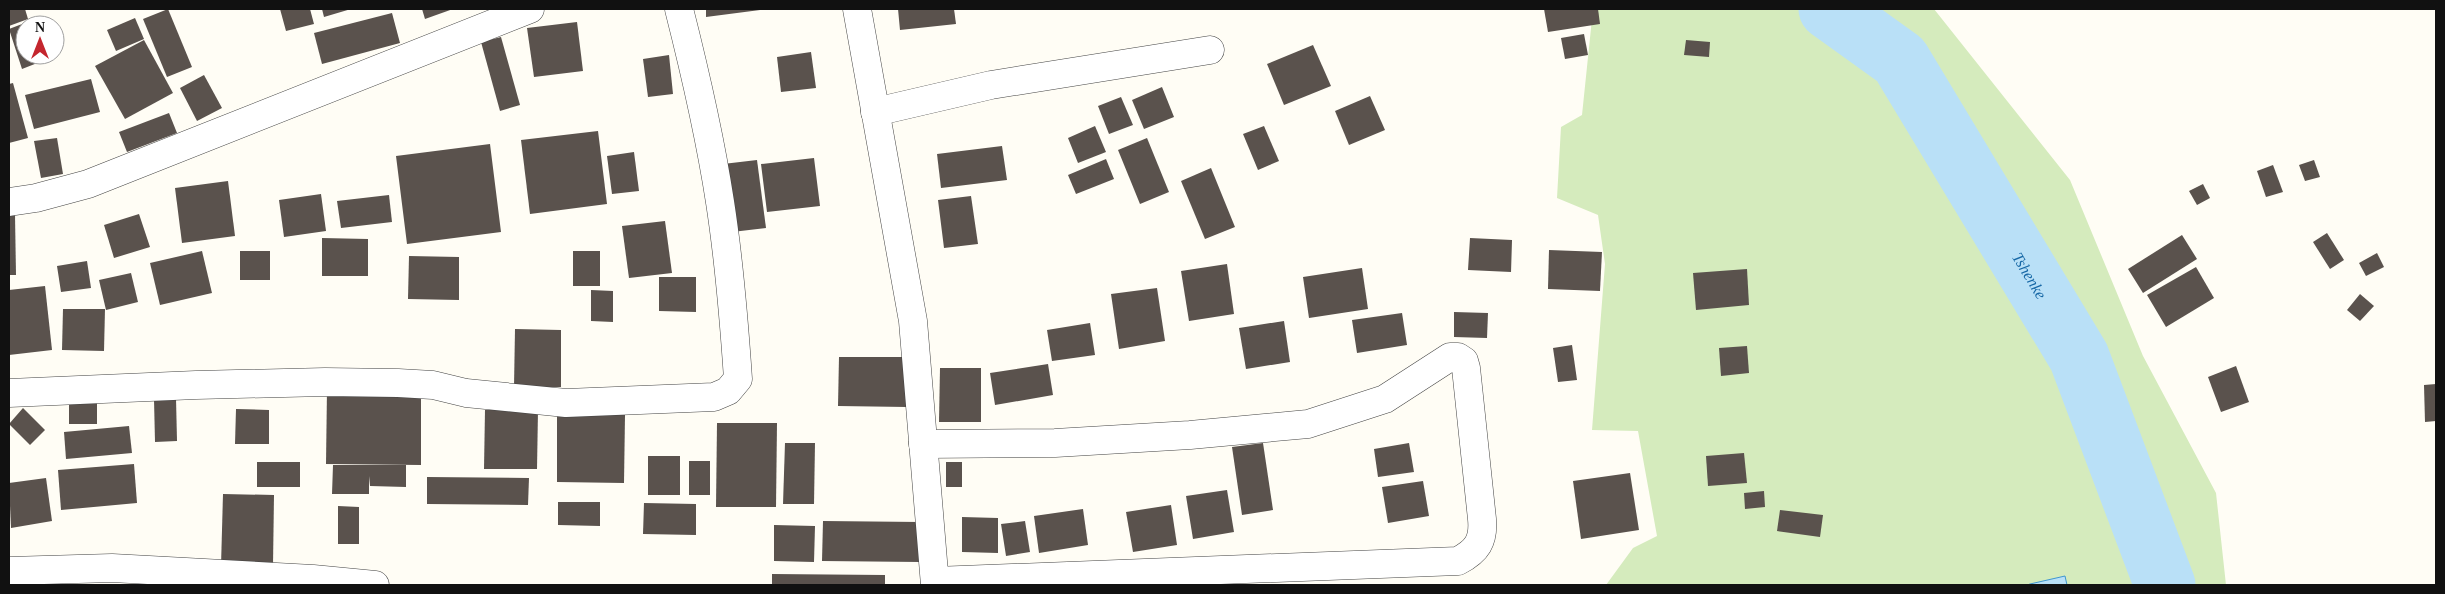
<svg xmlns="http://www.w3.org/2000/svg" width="2445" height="594" font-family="Georgia,serif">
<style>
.green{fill:#d5ebbd}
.water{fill:#b9e0f7;stroke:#3f96cf}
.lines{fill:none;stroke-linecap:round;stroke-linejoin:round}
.river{stroke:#b9e0f7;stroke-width:61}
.building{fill:#5a524d}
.street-casing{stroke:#444;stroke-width:29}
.street{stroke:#fff;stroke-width:28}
.labels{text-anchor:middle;stroke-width:5;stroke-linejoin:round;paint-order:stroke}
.water-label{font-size:16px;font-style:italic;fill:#1768a6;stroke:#fff}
</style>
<rect width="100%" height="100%" fill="#fffdf5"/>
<polygon class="green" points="1593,9 1934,9 2070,180 2143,356 2216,493 2226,585 1606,585 1633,548 1657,536 1638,431 1592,430 1605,264 1598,215 1557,198 1561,127 1582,115"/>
<polygon class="water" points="2065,576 2067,585 2027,585 2030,584"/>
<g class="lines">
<path class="river" id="s1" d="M 1829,9 L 1900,60 L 2079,357 L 2165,585"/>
</g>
<g class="building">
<polygon points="9,9 25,9 28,19 9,26"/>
<polygon points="168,9 192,67 167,77 143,19"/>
<polygon points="280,9 310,9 314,24 286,31"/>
<polygon points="322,9 351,9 324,17"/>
<polygon points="422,9 453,9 425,19"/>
<polygon points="706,9 760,9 760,10 706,17"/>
<polygon points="898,9 954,9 956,24 900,30"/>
<polygon points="1544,9 1598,9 1600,24 1548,32"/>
<polygon points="392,13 400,43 322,64 314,33"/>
<polygon points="135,18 144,39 116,51 107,30"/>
<polygon points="30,21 31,25 25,25 25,55 43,55 45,60 22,69 9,29"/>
<polygon points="577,22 583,71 534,77 527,28"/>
<polygon points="1584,34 1588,55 1565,59 1561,38"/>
<polygon points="501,37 520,105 500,111 481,42"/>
<polygon points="144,40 173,93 125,119 95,66"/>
<polygon points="1686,40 1710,42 1709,57 1684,55"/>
<polygon points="1313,45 1331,86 1284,105 1267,64"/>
<polygon points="811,52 816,88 781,92 777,57"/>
<polygon points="669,55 673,94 648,97 643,59"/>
<polygon points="204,75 222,108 197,121 180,88"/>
<polygon points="91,79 100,112 34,129 25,95"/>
<polygon points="13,83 28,138 9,143 9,84"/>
<polygon points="1162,87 1174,117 1144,129 1132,100"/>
<polygon points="1370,96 1385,130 1349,145 1335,111"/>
<polygon points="1121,97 1133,125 1109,134 1098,106"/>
<polygon points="169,113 177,133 127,152 119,132"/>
<polygon points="1095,126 1106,152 1078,163 1068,138"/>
<polygon points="1264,126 1279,161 1258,170 1243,134"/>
<polygon points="598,131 607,204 530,214 521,140"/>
<polygon points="57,138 63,174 41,178 34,141"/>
<polygon points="1147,138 1169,192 1140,204 1118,150"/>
<polygon points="490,144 501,232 407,244 396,156"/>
<polygon points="1002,146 1007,180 941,188 937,154"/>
<polygon points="634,152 639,191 612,194 607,156"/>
<polygon points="814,158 820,206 767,212 761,164"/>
<polygon points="1106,159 1114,179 1076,194 1068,175"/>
<polygon points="757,160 766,228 732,232 723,164"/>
<polygon points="2314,160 2320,177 2305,181 2299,165"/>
<polygon points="2273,165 2283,192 2266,197 2257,171"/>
<polygon points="1211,168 1235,227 1205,239 1181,181"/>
<polygon points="228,181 235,236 182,243 175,188"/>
<polygon points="2203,184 2210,198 2197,205 2189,191"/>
<polygon points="321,194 326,231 284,237 279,200"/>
<polygon points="389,195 392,222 341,228 337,201"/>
<polygon points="971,196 978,244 944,248 938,200"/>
<polygon points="139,214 150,247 114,258 104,225"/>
<polygon points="9,215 15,215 16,275 9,275"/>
<polygon points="665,221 672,273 629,278 622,226"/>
<polygon points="2327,233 2344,260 2330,269 2313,242"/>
<polygon points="2182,235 2197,259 2143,293 2128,269"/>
<polygon points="322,238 368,239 368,276 322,276"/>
<polygon points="1470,238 1512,240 1511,272 1468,270"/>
<polygon points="1549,250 1602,252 1600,291 1548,289"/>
<polygon points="202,251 212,293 160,305 150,263"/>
<rect x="240" y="251" width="30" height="29"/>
<rect x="573" y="251" width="27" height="35"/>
<polygon points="2377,253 2384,267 2366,276 2359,263"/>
<polygon points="409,256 459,257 459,300 408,299"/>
<polygon points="87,261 91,288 61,292 57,266"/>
<polygon points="1227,264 1234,314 1189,321 1181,271"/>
<polygon points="2196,267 2214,298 2166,327 2147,295"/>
<polygon points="1362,268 1368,309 1309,318 1303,277"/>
<polygon points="1747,269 1749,305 1696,310 1693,273"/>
<polygon points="131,273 138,302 106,310 99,280"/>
<polygon points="659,277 696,277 696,312 659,311"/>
<polygon points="45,286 52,350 9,355 9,290"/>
<polygon points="1157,288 1165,341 1119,349 1111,294"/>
<polygon points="591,290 613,291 613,322 591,321"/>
<polygon points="2360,294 2374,306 2360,321 2347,310"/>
<polygon points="63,309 105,309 104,351 62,350"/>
<polygon points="1454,312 1488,313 1487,338 1454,337"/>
<polygon points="1402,313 1407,345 1357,353 1352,320"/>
<polygon points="1284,321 1290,362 1246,369 1239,328"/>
<polygon points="1090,323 1095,355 1052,361 1047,330"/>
<polygon points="515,329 561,330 561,387 514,387"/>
<polygon points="1572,345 1577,380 1558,382 1553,348"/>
<polygon points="1747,346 1749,373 1721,376 1719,348"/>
<polygon points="839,357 908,357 907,407 838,406"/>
<polygon points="1048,364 1053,395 995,405 990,373"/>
<polygon points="2236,366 2249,402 2221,412 2208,377"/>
<polygon points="940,368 981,368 981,422 939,422"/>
<polygon points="2436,384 2436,421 2425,422 2424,385"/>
<polygon points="327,389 421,390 421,465 326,464"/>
<rect x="69" y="396" width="28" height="28"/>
<polygon points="176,398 177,441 155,442 154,399"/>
<polygon points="23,408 45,430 30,445 9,424"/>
<polygon points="236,409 269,410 269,444 235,444"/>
<polygon points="485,410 538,410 537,469 484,469"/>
<polygon points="557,414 625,415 624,483 557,482"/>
<polygon points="717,423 777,423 776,507 716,507"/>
<polygon points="129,426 132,453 66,459 64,432"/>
<polygon points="785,443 815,443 814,504 783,504"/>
<polygon points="1263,443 1273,510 1242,515 1232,447"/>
<polygon points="1409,443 1414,472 1378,477 1374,449"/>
<polygon points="1744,453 1747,483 1708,486 1706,456"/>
<rect x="648" y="456" width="32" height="39"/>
<rect x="689" y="461" width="21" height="34"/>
<rect x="257" y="462" width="43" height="25"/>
<rect x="946" y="462" width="16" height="25"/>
<polygon points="134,464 137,503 61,510 58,470"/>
<polygon points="333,465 406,465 406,487 370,486 369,476 369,494 332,494"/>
<polygon points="1630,473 1639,530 1581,539 1573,481"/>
<polygon points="427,477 529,478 528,505 427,504"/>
<polygon points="46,478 52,521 11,528 9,483"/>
<polygon points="1423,481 1429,516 1388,523 1382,487"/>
<polygon points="1227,490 1234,532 1193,539 1186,496"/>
<polygon points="1764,491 1765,507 1745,509 1744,493"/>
<polygon points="223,494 274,495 273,566 221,566"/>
<polygon points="558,502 600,502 600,526 558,525"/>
<polygon points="644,503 696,504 696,535 643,534"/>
<polygon points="1171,505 1177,545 1133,552 1126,512"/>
<polygon points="338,506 359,507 359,544 338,544"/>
<polygon points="1083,509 1088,545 1039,553 1034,516"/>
<polygon points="1780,510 1823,515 1820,537 1777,531"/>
<polygon points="962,517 998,518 998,553 962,552"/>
<polygon points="823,521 920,522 920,562 822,561"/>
<polygon points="1025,521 1030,552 1006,556 1001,524"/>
<polygon points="774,525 815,526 814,562 774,561"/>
<polygon points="772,574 885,575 885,585 772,585"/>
<polygon points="61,575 63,585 25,585 24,581"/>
</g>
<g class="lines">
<g class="street-casing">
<g id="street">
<polyline points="857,9 913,321 935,585"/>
<polyline points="875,112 991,85 1210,50"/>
<polyline points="9,202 36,198 88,184 530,9"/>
<path d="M 9,393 L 196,385 L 325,382 L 398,383 L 433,385 L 466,393 L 566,403 L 714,397 L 728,391 L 738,379 C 734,320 729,260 720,202 C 710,137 695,72 679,9"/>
<path d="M 923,444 L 1055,443 L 1190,435 L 1308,424 L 1385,399 L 1450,357 L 1458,357 L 1464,361 L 1466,368 L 1482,519 C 1484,541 1477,551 1458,561 L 935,581"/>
<polyline points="9,571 112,568 313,579 375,585"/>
</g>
</g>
<use href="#street" class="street"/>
</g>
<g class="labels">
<g class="water-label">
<text dy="6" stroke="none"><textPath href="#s1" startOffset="339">Tshenke</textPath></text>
</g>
</g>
<rect width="2445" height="594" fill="none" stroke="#111111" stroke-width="20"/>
<g transform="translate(40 40)"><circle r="24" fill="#ffffff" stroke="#a0a0a0"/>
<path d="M0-4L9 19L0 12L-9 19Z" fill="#c4262e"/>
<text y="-8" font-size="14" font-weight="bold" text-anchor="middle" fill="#111111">N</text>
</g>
</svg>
